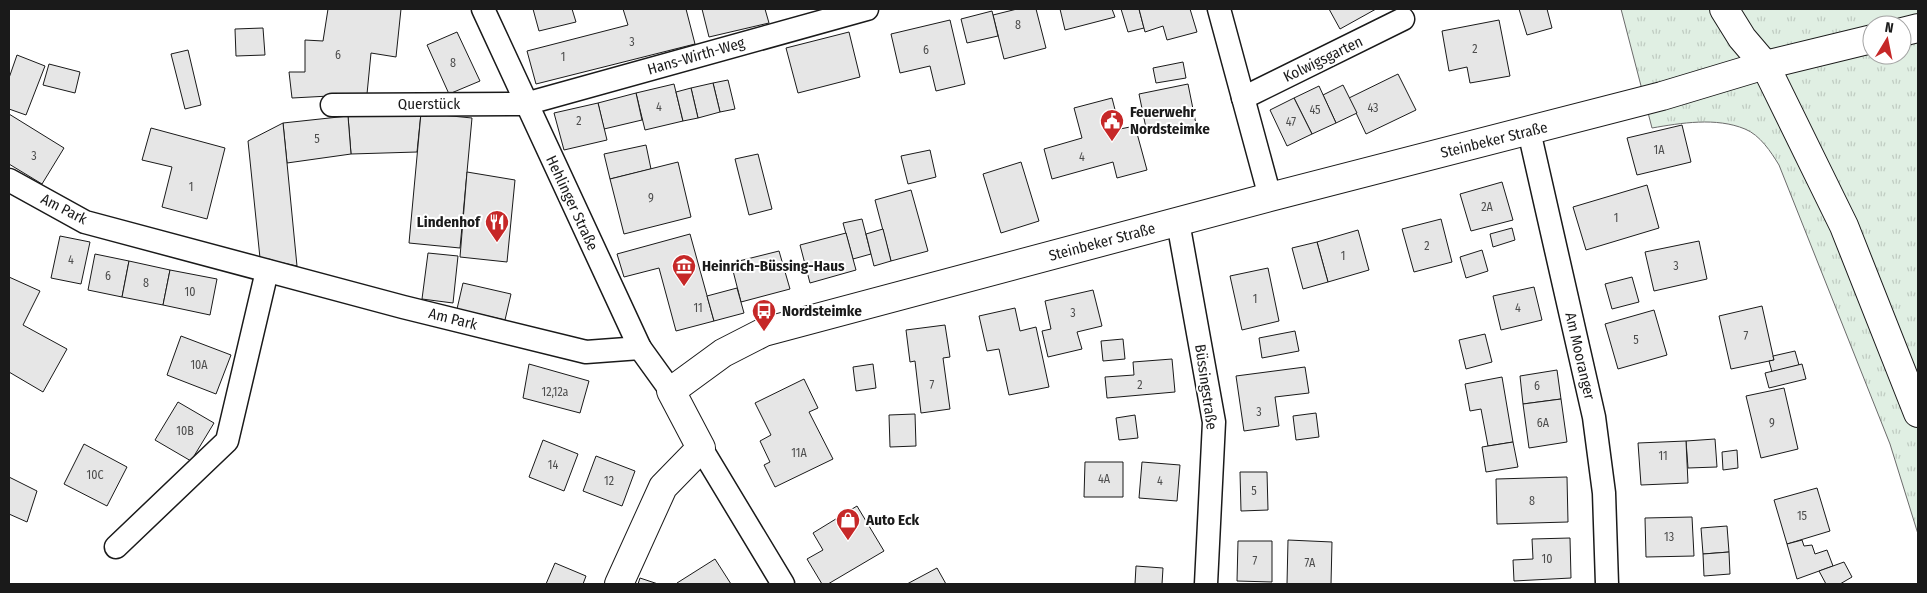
<svg xmlns="http://www.w3.org/2000/svg" width="1927" height="593" font-family="'Fira Sans Condensed',sans-serif">
<style>
.grass{fill:url(#grass-tufts);stroke:#6a6a6a;fill-rule:evenodd}
.building{fill:#e6e6e6;stroke:#1a1a1a}
.lines{fill:none;stroke-linecap:round;stroke-linejoin:round}
.street-casing{stroke:#1a1a1a;stroke-width:25}
.secondary-casing{stroke:#1a1a1a;stroke-width:30}
.street{stroke:#fff;stroke-width:22}
.secondary{stroke:#fff;stroke-width:28}
.labels{text-anchor:middle;stroke-width:4;stroke-linejoin:round;paint-order:stroke}
.number-label{font-size:12px;fill:#4d4d4d}
.street-label{font-size:15px;fill:#1a1a1a;stroke:#fff}
.poi-label{font-size:15px;font-weight:bold;fill:#1a1a1a;stroke:#fff;text-anchor:start}
</style>
<defs>
<pattern id="grass-tufts" width="24" height="20" patternUnits="userSpaceOnUse" patternTransform="scale(1.25)"><rect width="24" height="20" fill="#e0efe3"/><path d="M3 7l-1-3M5 7V3M7 7l1-3M15 17l-1-3M17 17v-4M19 17l1-3" fill="none" stroke="#c0ccc2"/></pattern>
</defs>
<rect width="100%" height="100%" fill="#fff"/>
<path class="grass" d="M 1621,9 L 1918,9 L 1918,534 L 1890,444 L 1779,165 C 1771,152 1760,135 1745,129 C 1716,117 1681,123 1652,128 ZM 1872,25 L 1902,25 L 1902,55 L 1872,55 Z"/>
<g class="building">
<polygon points="328,9 401,9 396,57 371,53 367,94 292,98 289,72 305,72 305,40 323,41"/>
<polygon points="533,9 572,9 576,22 539,31"/>
<polygon points="623,9 686,9 695,44 536,84 527,51 628,25"/>
<polygon points="702,9 765,9 769,23 709,37"/>
<polygon points="1017,9 1036,9 1046,48 1004,59 993,15"/>
<polygon points="1060,9 1112,9 1115,17 1065,30"/>
<polygon points="1121,9 1139,9 1144,28 1128,32"/>
<polygon points="1139,9 1190,9 1197,32 1167,40 1163,26 1145,32"/>
<polygon points="1329,9 1376,9 1340,29"/>
<polygon points="1519,9 1547,9 1552,28 1527,35"/>
<polygon points="992,11 998,36 967,43 961,19"/>
<polygon points="950,20 965,84 936,91 930,66 900,73 891,34"/>
<polygon points="1499,20 1510,76 1470,83 1467,67 1449,71 1442,31"/>
<polygon points="263,28 265,55 236,56 235,29"/>
<polygon points="457,32 480,81 449,94 427,45"/>
<polygon points="849,32 860,77 798,93 786,48"/>
<polygon points="188,50 201,105 185,109 171,54"/>
<polygon points="17,55 45,66 26,115 9,109 9,78"/>
<polygon points="1183,62 1186,78 1156,83 1153,68"/>
<polygon points="49,64 80,72 75,93 43,85"/>
<polygon points="1398,74 1416,110 1366,134 1349,98"/>
<polygon points="728,80 735,109 720,112 713,83"/>
<polygon points="713,83 720,112 698,118 691,88"/>
<polygon points="674,84 683,121 645,130 636,93"/>
<polygon points="1188,84 1196,124 1147,133 1139,94"/>
<polygon points="1343,85 1357,113 1336,123 1323,95"/>
<polygon points="1319,86 1336,123 1312,134 1294,98"/>
<polygon points="691,88 698,118 683,121 676,92"/>
<polygon points="636,93 642,120 604,129 598,103"/>
<polygon points="1112,98 1120,129 1135,126 1147,170 1117,178 1113,162 1052,179 1044,149 1082,138 1074,108"/>
<polygon points="1294,98 1312,134 1287,146 1270,110"/>
<polygon points="598,103 607,140 564,150 554,113"/>
<polygon points="421,113 417,152 351,154 348,116"/>
<polygon points="421,113 472,118 460,248 409,243"/>
<polygon points="9,114 64,148 42,184 9,164"/>
<polygon points="348,116 351,154 287,163 283,123"/>
<polygon points="283,123 287,163 297,266 260,258 248,141"/>
<polygon points="1682,125 1691,162 1637,175 1627,138"/>
<polygon points="151,128 225,148 207,219 162,207 172,167 142,160"/>
<polygon points="646,145 651,169 610,179 604,154"/>
<polygon points="930,150 936,177 908,184 901,156"/>
<polygon points="758,154 772,209 749,215 735,159"/>
<polygon points="678,162 691,217 624,234 610,179"/>
<polygon points="1021,162 1039,221 1001,233 983,174"/>
<polygon points="467,172 515,180 507,262 460,257"/>
<polygon points="1502,182 1513,220 1471,231 1460,194"/>
<polygon points="1647,185 1659,228 1586,250 1573,207"/>
<polygon points="911,190 928,251 891,261 875,200"/>
<polygon points="862,219 871,254 853,259 843,223"/>
<polygon points="1441,219 1452,262 1414,272 1402,229"/>
<polygon points="1512,228 1515,240 1493,247 1490,234"/>
<polygon points="883,229 891,261 874,266 866,234"/>
<polygon points="1358,230 1369,270 1328,282 1317,242"/>
<polygon points="846,233 856,270 810,283 800,245"/>
<polygon points="690,234 714,321 676,331 659,268 624,277 617,254"/>
<polygon points="60,236 90,242 81,284 51,278"/>
<polygon points="1699,241 1707,279 1654,291 1645,252"/>
<polygon points="1317,242 1328,282 1303,289 1292,248"/>
<polygon points="1482,250 1488,271 1466,278 1460,257"/>
<polygon points="779,251 790,289 741,302 731,263"/>
<polygon points="428,253 458,256 453,303 422,299"/>
<polygon points="95,254 129,261 122,297 88,290"/>
<polygon points="129,261 170,270 163,305 122,297"/>
<polygon points="1268,268 1279,321 1242,330 1230,276"/>
<polygon points="170,270 217,279 210,315 163,305"/>
<polygon points="9,277 40,291 23,325 67,349 43,392 9,372"/>
<polygon points="1632,277 1639,302 1612,309 1605,284"/>
<polygon points="463,283 511,294 505,320 457,309"/>
<polygon points="1534,287 1542,320 1501,330 1493,296"/>
<polygon points="737,288 744,313 714,321 707,296"/>
<polygon points="1093,290 1102,326 1077,332 1082,349 1048,357 1042,331 1051,329 1045,301"/>
<polygon points="1762,306 1774,360 1731,369 1719,316"/>
<polygon points="1015,308 1020,331 1036,327 1049,387 1009,395 999,349 987,351 979,316"/>
<polygon points="1654,310 1667,355 1618,369 1605,324"/>
<polygon points="945,325 950,357 943,358 950,409 921,413 915,361 910,362 906,330"/>
<polygon points="1295,331 1299,351 1262,358 1259,338"/>
<polygon points="1485,334 1492,362 1466,369 1459,340"/>
<polygon points="181,336 231,355 216,394 167,375"/>
<polygon points="1123,339 1125,359 1103,361 1101,341"/>
<polygon points="1795,351 1799,365 1772,372 1769,361 1774,360 1773,356"/>
<polygon points="1172,359 1175,392 1107,398 1105,377 1134,375 1133,362"/>
<polygon points="529,364 589,381 580,413 523,398"/>
<polygon points="873,364 876,388 856,391 853,367"/>
<polygon points="1802,364 1806,379 1769,388 1765,373"/>
<polygon points="1305,367 1309,393 1275,397 1279,426 1244,431 1236,376"/>
<polygon points="1557,370 1561,399 1523,404 1520,376"/>
<polygon points="1502,377 1513,442 1488,446 1481,409 1470,411 1465,384"/>
<polygon points="804,379 818,408 809,412 833,459 775,487 764,465 770,462 760,441 771,435 755,403"/>
<polygon points="1784,388 1798,449 1761,458 1746,396"/>
<polygon points="1561,399 1567,442 1529,448 1523,404"/>
<polygon points="178,402 214,423 191,461 155,440"/>
<polygon points="1316,413 1319,437 1296,440 1293,416"/>
<polygon points="915,414 916,446 890,447 889,415"/>
<polygon points="1135,415 1138,438 1119,440 1116,418"/>
<polygon points="1715,439 1717,467 1688,468 1686,441"/>
<polygon points="543,440 578,454 564,491 529,477"/>
<polygon points="1686,441 1688,483 1641,485 1638,443"/>
<polygon points="1513,442 1518,467 1486,472 1482,447"/>
<polygon points="84,444 127,467 107,506 64,484"/>
<polygon points="1737,450 1738,468 1723,470 1722,452"/>
<polygon points="596,456 635,471 622,506 583,491"/>
<polygon points="1085,462 1123,462 1123,497 1084,497"/>
<polygon points="1142,462 1180,465 1177,501 1139,498"/>
<polygon points="1240,472 1267,472 1268,510 1241,511"/>
<polygon points="9,477 37,491 27,522 9,514"/>
<polygon points="1567,477 1568,522 1497,524 1496,479"/>
<polygon points="1817,488 1830,531 1787,544 1774,500"/>
<polygon points="857,506 884,551 828,584 822,584 807,559 823,550 813,533"/>
<polygon points="1692,517 1694,556 1646,557 1645,518"/>
<polygon points="1727,526 1729,552 1703,554 1701,528"/>
<polygon points="1570,538 1571,578 1514,581 1513,560 1533,559 1532,539"/>
<polygon points="1288,540 1332,542 1331,584 1287,584"/>
<polygon points="1802,540 1804,546 1812,545 1815,554 1827,550 1833,566 1797,579 1787,544"/>
<polygon points="1238,541 1272,541 1272,582 1237,581"/>
<polygon points="1729,552 1730,574 1704,576 1703,554"/>
<polygon points="715,559 731,584 678,584 677,583"/>
<polygon points="1844,562 1852,577 1840,584 1826,584 1819,571"/>
<polygon points="555,563 586,576 583,584 546,584"/>
<polygon points="1136,566 1163,568 1162,584 1135,584"/>
<polygon points="937,568 946,584 907,584"/>
<polygon points="640,578 658,584 638,584"/>
</g>
<g class="lines">
<g class="street-casing">
<g id="street">
<polyline points="483,9 640,348 671,391"/>
<polyline points="1219,9 1270,197"/>
<polyline points="1243,98 1403,19"/>
<polyline points="332,105 525,104 867,9"/>
<polyline points="1529,131 1594,417 1604,493 1607,584"/>
<polyline points="9,180 85,222 403,307 586,352 640,348"/>
<polyline points="1178,222 1214,422 1206,584"/>
<polyline points="701,448 783,584"/>
<polyline points="116,547 227,441 267,271"/>
</g>
</g>
<g class="secondary-casing">
<g id="secondary">
<polyline points="1724,9 1742,38 1765,65 1844,226 1918,413"/>
<polyline points="1902,32 1918,28"/>
<polyline points="619,584 663,487 701,448 671,391 723,353 764,332 1270,197 1662,96 1765,65 1872,39"/>
</g>
</g>
<use href="#street" class="street"/>
<use href="#secondary" class="secondary"/>
</g>
<defs>
<g id="civic-pin" transform="scale(1.25)"><path d="M0 17L-7.5 6A9.5 9.5 0 1 1 7.5 6Z" fill="#c62828" stroke="#fff"/><path d="M-.6-6.5H3V-4.5H.6V-3L4-1V1h2V6H-6V1h2V-1L-.6-3ZM-1.2 2.5V6h2.4V2.5Z" fill="#fff"/></g>
<g id="restaurant-pin" transform="scale(1.25)"><path d="M0 17L-7.5 6A9.5 9.5 0 1 1 7.5 6Z" fill="#c62828" stroke="#fff"/><path d="M-5-6h1v4h1v-4h1v4h1v-4h1v5L-1.5 .5V6h-2V.5L-5-1ZM5-6V6H3V1.5H1.5Q1.5-4 5-6Z" fill="#fff"/></g>
<g id="museum-pin" transform="scale(1.25)"><path d="M0 17L-7.5 6A9.5 9.5 0 1 1 7.5 6Z" fill="#c62828" stroke="#fff"/><path d="M0-6L6-3V-2H-6V-3ZM-5-1h2V3h-2ZM-1-1h2V3h-2ZM3-1h2V3H3ZM-6 4H6V6H-6Z" fill="#fff"/></g>
<g id="bus-pin" transform="scale(1.25)"><path d="M0 17L-7.5 6A9.5 9.5 0 1 1 7.5 6Z" fill="#c62828" stroke="#fff"/><path d="M-5-6H5V4H4V6H2V4H-2V6H-4V4H-5ZM-3.5-4V0h7V-4ZM-3.5 1.2v1.5H-2V1.2ZM2 1.2v1.5H3.5V1.2Z" fill="#fff"/></g>
<g id="shop-pin" transform="scale(1.25)"><path d="M0 17L-7.5 6A9.5 9.5 0 1 1 7.5 6Z" fill="#c62828" stroke="#fff"/><path d="M-5-2.5h2.3a2.7 3.5 0 0 1 5.4 0H5L5.5 6h-11ZM-1.5-2.5h3a1.5 2.3 0 0 0-3 0Z" fill="#fff"/></g>
</defs>
<g fill-rule="evenodd">
<use href="#civic-pin" x="1112" y="121"/>
<use href="#restaurant-pin" x="497" y="222"/>
<use href="#museum-pin" x="684" y="266"/>
<use href="#bus-pin" x="764" y="311"/>
<use href="#shop-pin" x="848" y="520"/>
</g>
<g class="labels">
<g class="number-label">
<text x="1018" y="29">8</text>
<text x="632" y="46">3</text>
<text x="1475" y="53">2</text>
<text x="926" y="54">6</text>
<text x="338" y="59">6</text>
<text x="563" y="61">1</text>
<text x="453" y="67">8</text>
<text x="659" y="111">4</text>
<text x="1373" y="112">43</text>
<text x="1315" y="114">45</text>
<text x="579" y="125">2</text>
<text x="1291" y="126">47</text>
<text x="317" y="143">5</text>
<text x="1659" y="154">1A</text>
<text x="34" y="160">3</text>
<text x="1082" y="161">4</text>
<text x="191" y="191">1</text>
<text x="651" y="202">9</text>
<text x="1487" y="211">2A</text>
<text x="1616" y="222">1</text>
<text x="1427" y="250">2</text>
<text x="1343" y="260">1</text>
<text x="71" y="264">4</text>
<text x="1676" y="270">3</text>
<text x="108" y="280">6</text>
<text x="146" y="287">8</text>
<text x="190" y="296">10</text>
<text x="1255" y="303">1</text>
<text x="698" y="312">11</text>
<text x="1518" y="312">4</text>
<text x="1073" y="317">3</text>
<text x="1746" y="340">7</text>
<text x="1636" y="344">5</text>
<text x="199" y="369">10A</text>
<text x="932" y="389">7</text>
<text x="1140" y="389">2</text>
<text x="1537" y="390">6</text>
<text x="555" y="396">12,12a</text>
<text x="1259" y="416">3</text>
<text x="1543" y="427">6A</text>
<text x="1772" y="427">9</text>
<text x="185" y="435">10B</text>
<text x="799" y="457">11A</text>
<text x="1663" y="460">11</text>
<text x="553" y="469">14</text>
<text x="95" y="479">10C</text>
<text x="1104" y="483">4A</text>
<text x="609" y="485">12</text>
<text x="1160" y="485">4</text>
<text x="1254" y="495">5</text>
<text x="1532" y="505">8</text>
<text x="1802" y="520">15</text>
<text x="1669" y="541">13</text>
<text x="1547" y="563">10</text>
<text x="1255" y="565">7</text>
<text x="1310" y="567">7A</text>
</g>
<g class="street-label">
<text transform="translate(696 56) rotate(-16)" y="5">Hans-Wirth-Weg</text>
<text transform="translate(1323 59) rotate(-26)" y="5">Kolwigsgarten</text>
<text x="429" y="109">Querstück</text>
<text transform="translate(1494 140) rotate(-14)" y="5">Steinbeker Straße</text>
<text transform="translate(572 203) rotate(65)" y="5">Hehlinger Straße</text>
<text transform="translate(64 209) rotate(27)" y="5">Am Park</text>
<text transform="translate(1102 242) rotate(-15)" y="5">Steinbeker Straße</text>
<text transform="translate(453 319) rotate(14)" y="5">Am Park</text>
<text transform="translate(1580 356) rotate(77)" y="5">Am Mooranger</text>
<text transform="translate(1206 387) rotate(82)" y="5">Büssingstraße</text>
</g>
<g class="poi-label">
<text x="1130" y="117">Feuerwehr<tspan x="1130" dy="17">Nordsteimke</tspan></text>
<text x="480" y="227" text-anchor="end">Lindenhof</text>
<text x="702" y="271">Heinrich-Büssing-Haus</text>
<text x="782" y="316">Nordsteimke</text>
<text x="866" y="525">Auto Eck</text>
</g>
</g>
<rect width="1927" height="593" fill="none" stroke="#1a1a1a" stroke-width="20"/>
<g transform="translate(1887 40) rotate(10)"><circle r="24" fill="#ffffff" stroke="#a3a3a3"/>
<path d="M0-4L9 19L0 12L-9 19Z" fill="#c62828"/>
<text y="-8" font-size="14" font-weight="bold" text-anchor="middle" fill="#1a1a1a">N</text>
</g>
</svg>
